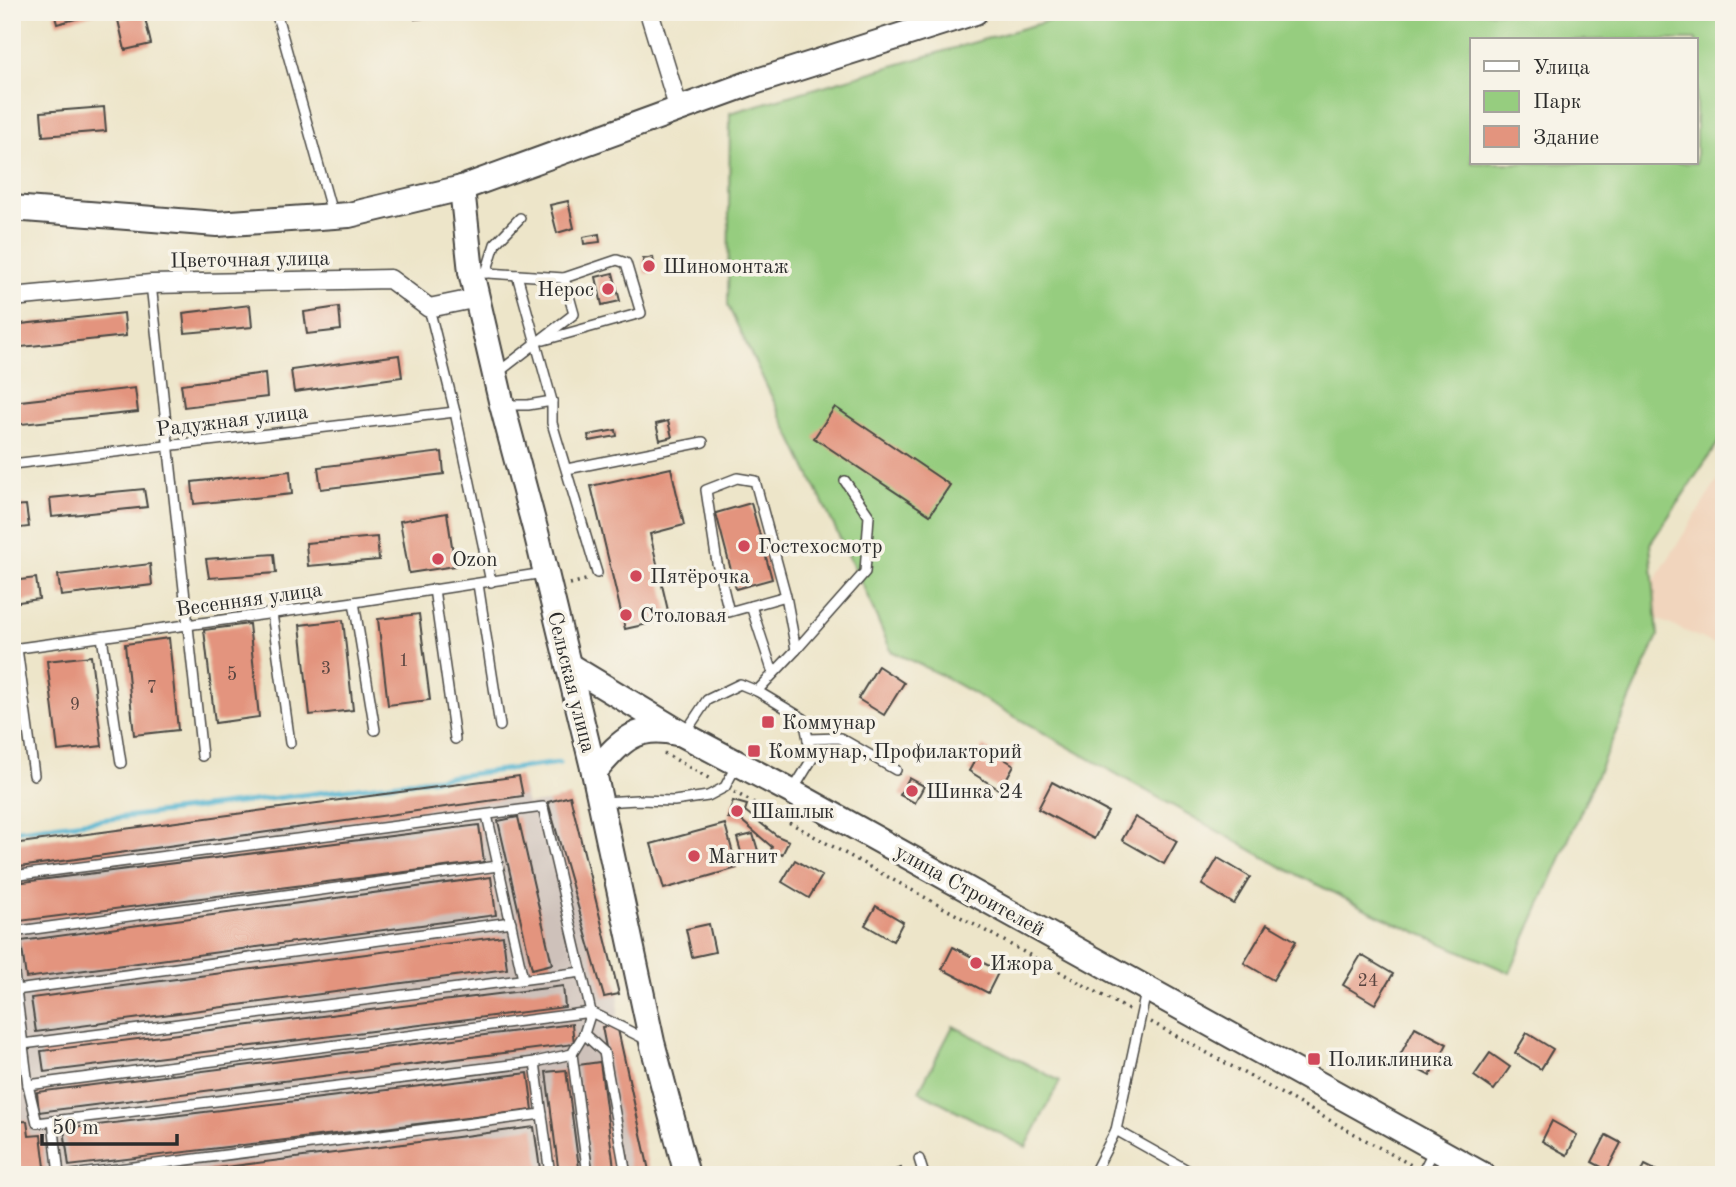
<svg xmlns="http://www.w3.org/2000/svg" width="1736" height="1187" font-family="'Old Standard TT',serif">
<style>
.built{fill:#f1d5bd}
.industrial{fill:#cec1ba}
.green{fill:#96cd7f;stroke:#607c55;stroke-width:2;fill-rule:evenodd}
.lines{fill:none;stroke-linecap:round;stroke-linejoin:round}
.stream{stroke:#52b5d1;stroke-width:5}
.building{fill:#e3947e}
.lane-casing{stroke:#484743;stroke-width:12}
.street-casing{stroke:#484743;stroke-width:21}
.secondary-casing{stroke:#484743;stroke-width:28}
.path{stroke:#484743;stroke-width:3.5;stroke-dasharray:2 5;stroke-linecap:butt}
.lane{stroke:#fff;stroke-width:9}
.street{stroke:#fff;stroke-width:18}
.secondary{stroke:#fff;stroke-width:24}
.poi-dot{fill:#d1495b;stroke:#f7f3e8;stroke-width:2.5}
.labels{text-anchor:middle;stroke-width:7;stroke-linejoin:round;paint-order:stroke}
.number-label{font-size:18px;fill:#594540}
.street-label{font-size:21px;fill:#2b2b2b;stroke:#f7f3e8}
.poi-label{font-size:21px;fill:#2b2b2b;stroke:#f7f3e8;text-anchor:start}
</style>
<rect width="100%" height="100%" fill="#f7f3e8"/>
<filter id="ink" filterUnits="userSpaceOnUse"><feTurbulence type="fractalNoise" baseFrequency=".0143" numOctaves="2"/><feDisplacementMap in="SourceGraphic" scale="14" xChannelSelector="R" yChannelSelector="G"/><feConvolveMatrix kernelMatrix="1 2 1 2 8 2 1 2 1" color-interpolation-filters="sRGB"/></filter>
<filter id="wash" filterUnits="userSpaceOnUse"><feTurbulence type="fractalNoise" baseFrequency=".00686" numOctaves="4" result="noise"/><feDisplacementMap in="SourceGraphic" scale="28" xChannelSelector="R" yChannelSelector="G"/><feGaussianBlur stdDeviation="1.57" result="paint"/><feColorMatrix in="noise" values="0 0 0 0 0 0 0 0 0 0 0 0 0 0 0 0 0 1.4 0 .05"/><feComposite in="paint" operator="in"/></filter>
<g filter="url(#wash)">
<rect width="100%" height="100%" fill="#ede5c9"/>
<polygon class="built" points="1724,470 1724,648 1636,610"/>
<polygon class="industrial" points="519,776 527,804 548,802 570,796 619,994 617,1025 650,1175 21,1175 17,1140 12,1140 12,844"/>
<g class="green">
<path d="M 1079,12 L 1724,12 L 1724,434 L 1650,544 L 1658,636 L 1510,973 L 1380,916 L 1280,866 L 939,674 L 891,651 L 864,588 L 728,306 L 730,113 ZM 1472,40 L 1696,40 L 1696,163 L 1472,163 Z"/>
<polygon points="953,1026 1060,1081 1026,1147 919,1091"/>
</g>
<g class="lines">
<polyline class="stream" points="12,831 560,763"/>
</g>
<g id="blocks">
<g class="building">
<polygon points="54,12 98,12 98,13 57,24"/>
<polygon points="415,12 439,12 439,16 415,19"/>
<polygon points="144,14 151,44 125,50 118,20"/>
<polygon points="104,107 106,131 43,136 41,112"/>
<polygon points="568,201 574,228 557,233 550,205"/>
<polygon points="599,234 600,242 584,244 583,237"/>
<polygon points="653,257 655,272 645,274 643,259"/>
<polygon points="613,273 620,301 602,305 596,277"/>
<polygon points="250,305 252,327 185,333 183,313"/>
<polygon points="339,307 341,330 307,334 304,312"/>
<polygon points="124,313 126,336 12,348 12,325"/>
<polygon points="399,355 402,377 294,392 291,370"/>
<polygon points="265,373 267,397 184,407 181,384"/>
<polygon points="135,388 138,412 12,425 12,402"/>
<polygon points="835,407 950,485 930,515 814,438"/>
<polygon points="668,421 672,437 660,440 656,424"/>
<polygon points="616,430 617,436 589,441 588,435"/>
<polygon points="442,452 444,474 321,489 318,467"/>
<polygon points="671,468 684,525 650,534 670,619 625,629 591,486"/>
<polygon points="290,471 292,494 194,504 192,482"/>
<polygon points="144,489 147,507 52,517 50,498"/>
<polygon points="751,503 772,579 736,589 716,513"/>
<polygon points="26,505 29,527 12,529 12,506"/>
<polygon points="447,513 455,566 409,573 400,521"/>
<polygon points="377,537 379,560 308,566 306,543"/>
<polygon points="274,554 276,573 209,578 206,559"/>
<polygon points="150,564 152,585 61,596 58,575"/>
<polygon points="36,578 39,599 12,603 12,581"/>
<polygon points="419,614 430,700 388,705 378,619"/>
<polygon points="343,620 353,710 310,715 300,625"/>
<polygon points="249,624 259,717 215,723 204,630"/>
<polygon points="169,638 178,730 134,735 125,644"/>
<polygon points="91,656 102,746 58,751 47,661"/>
<polygon points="878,666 904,683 884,715 858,699"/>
<polygon points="12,735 14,735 16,757 12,757"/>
<polygon points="983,746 1014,765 1000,790 969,771"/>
<polygon points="519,776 523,796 12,868 12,844"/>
<polygon points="909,778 924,786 915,803 900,795"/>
<polygon points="1052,782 1108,812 1094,839 1038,809"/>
<polygon points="570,796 619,994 604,997 548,802"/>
<polygon points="733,801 747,805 745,811 777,836 789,841 782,855 771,850 772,847 742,821 728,818"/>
<polygon points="518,817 552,964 532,969 498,821"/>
<polygon points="1135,817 1177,841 1164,864 1122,840"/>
<polygon points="725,824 737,868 664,889 651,844"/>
<polygon points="479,825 484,862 20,921 15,883"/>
<polygon points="753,834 759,854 743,859 737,838"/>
<polygon points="1218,858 1250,877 1234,904 1202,885"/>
<polygon points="795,860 822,876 809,898 782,882"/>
<polygon points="491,877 496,915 26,978 21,941"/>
<polygon points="876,906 903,922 893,941 865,925"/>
<polygon points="709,924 715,952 692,957 686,929"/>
<polygon points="1267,924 1296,941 1273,980 1244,963"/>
<polygon points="503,936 507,969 36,1032 31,998"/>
<polygon points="953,947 999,971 988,993 942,969"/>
<polygon points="1361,955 1393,974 1375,1004 1343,985"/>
<polygon points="563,986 565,1007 44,1072 41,1051"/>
<polygon points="14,1019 20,1065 12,1066 12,1020"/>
<polygon points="572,1024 574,1044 39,1112 37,1092"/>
<polygon points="617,1025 650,1175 631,1175 602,1027"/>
<polygon points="1415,1027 1447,1044 1430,1076 1398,1059"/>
<polygon points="1527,1033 1553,1049 1541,1069 1515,1053"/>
<polygon points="1490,1053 1510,1067 1494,1090 1474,1076"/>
<polygon points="600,1062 615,1175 593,1175 578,1065"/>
<polygon points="566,1070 580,1175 559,1175 546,1072"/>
<polygon points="528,1073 533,1110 69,1166 64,1129"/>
<polygon points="27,1121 29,1136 41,1135 46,1175 21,1175 17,1139 12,1140 12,1122"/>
<polygon points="1552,1121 1577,1135 1567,1155 1542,1141"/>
<polygon points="534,1127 540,1169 492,1175 165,1175"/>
<polygon points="1606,1135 1621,1143 1607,1170 1592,1162"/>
<polygon points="1645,1165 1665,1175 1640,1175"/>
<polygon points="901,1168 903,1175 882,1175 882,1174"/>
</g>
</g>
</g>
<g filter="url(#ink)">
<use href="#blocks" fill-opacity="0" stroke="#484743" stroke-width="2"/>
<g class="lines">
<g class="lane-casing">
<g id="lane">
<polyline points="276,12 332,213"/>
<polyline points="473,272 564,278 574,314 496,374"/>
<polyline points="486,273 495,244 520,218"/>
<polyline points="517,275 552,401"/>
<polyline points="151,284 202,756"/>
<polyline points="429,308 455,412 491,582"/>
<polyline points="544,340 641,313 626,263 617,260 564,278"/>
<polyline points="504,405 528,405 552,401 552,423 597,573"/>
<polyline points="12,464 455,412"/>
<polyline points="567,469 703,442"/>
<polyline points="478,584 500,726"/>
<polyline points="434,589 455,739"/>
<polyline points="354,602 375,730"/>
<polyline points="751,606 773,673"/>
<polyline points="272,613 290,743"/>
<polyline points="102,637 121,763"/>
<polyline points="17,648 34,775"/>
<polyline points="12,649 354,602 544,573"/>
<polyline points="796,650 865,572 869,516 845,481"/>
<polyline points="757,691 796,650 786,596 755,481 737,478 706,490 717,563 729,612 786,596"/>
<polyline points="685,733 707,700 740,684 757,691 804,719 812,759 793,790"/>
<polyline points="808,739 840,738 896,770"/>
<polyline points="603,802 637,800 674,801 708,796 725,787 737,764"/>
<polyline points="487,815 523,979"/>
<polyline points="12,876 543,807 591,1012 584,1034 572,1054 535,1062 37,1123 28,1085 12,958"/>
<polyline points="12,932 498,866"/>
<polyline points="16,990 511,922"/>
<polyline points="1146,992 1116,1130 1196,1175"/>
<polyline points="584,1034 604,1052 626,1175"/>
<polyline points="23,1044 582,972"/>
<polyline points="572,1054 588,1175"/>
<polyline points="535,1062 550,1175"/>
<polyline points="28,1085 591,1012 647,1040"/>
<polyline points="53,1121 59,1175"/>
<polyline points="919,1159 924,1175"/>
<polyline points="72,1175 542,1114"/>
<polyline points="1093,1175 1116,1130"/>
<polyline points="1421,1175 1434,1150"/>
</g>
</g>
<g class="street-casing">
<g id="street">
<polyline points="649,12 679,110"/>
<polyline points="12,297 151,284 390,279 429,308 478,298"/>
</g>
</g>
<g class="secondary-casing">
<g id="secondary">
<polyline points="462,188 471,272 502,405 537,536 594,772 652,1042 687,1175"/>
<polyline points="12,208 217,224 349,215 462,188 748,84 975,12"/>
<polyline points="568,665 684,735 792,792 1483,1175"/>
<path d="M 594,772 C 620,743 634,723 677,733"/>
</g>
</g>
<g class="path">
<polyline points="570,584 589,579"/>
<polyline points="664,753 712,780"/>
<polyline points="734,792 1129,1010"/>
<polyline points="1151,1022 1411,1165"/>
</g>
<use href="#lane" class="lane"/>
<use href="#street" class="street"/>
<use href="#secondary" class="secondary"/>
</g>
</g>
<g class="poi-dot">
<circle cx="649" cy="266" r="7"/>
<circle cx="608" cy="289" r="7"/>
<circle cx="744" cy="546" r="7"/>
<circle cx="438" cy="559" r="7"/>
<circle cx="636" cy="576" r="7"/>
<circle cx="626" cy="615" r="7"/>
<rect x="761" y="715" width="14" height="14" rx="3.5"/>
<rect x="747" y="744" width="14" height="14" rx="3.5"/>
<circle cx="912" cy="791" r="7"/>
<circle cx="737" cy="811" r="7"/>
<circle cx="694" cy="856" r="7"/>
<circle cx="976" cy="963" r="7"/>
<rect x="1307" y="1052" width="14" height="14" rx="3.5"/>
</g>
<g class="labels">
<g class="number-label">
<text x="404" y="666">1</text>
<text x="326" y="674">3</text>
<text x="232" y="680">5</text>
<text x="152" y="693">7</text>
<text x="75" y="710">9</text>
<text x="1368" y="986">24</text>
</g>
<g class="street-label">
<text transform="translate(250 259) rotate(-1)" y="7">Цветочная улица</text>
<text transform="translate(232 420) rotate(-7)" y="7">Радужная улица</text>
<text transform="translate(249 599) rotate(-8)" y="7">Весенняя улица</text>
<text transform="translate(572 682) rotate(76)" y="7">Сельская улица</text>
<text transform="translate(970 890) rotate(29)" y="7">улица Строителей</text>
</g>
<g class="poi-label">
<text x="663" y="273">Шиномонтаж</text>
<text x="594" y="296" text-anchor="end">Нерос</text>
<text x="758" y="553">Гостехосмотр</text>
<text x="452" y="566">Ozon</text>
<text x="650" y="583">Пятёрочка</text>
<text x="640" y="622">Столовая</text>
<text x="782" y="729">Коммунар</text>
<text x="768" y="758">Коммунар, Профилакторий</text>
<text x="926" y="798">Шинка 24</text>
<text x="751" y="818">Шашлык</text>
<text x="708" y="863">Магнит</text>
<text x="990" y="970">Ижора</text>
<text x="1328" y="1066">Поликлиника</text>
</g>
</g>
<rect width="1736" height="1187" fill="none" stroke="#f7f3e8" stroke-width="42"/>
<rect x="1470" y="38" width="228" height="126" fill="#f7f3e8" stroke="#a5a39c" stroke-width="2"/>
<rect x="1484" y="61" width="35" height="10" fill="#ffffff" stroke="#a5a39c" stroke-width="2"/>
<text x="1533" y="74" font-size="21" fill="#2b2b2b">Улица</text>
<rect x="1484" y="91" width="35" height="21" fill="#96cd7f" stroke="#a5a39c" stroke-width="2"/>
<text x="1533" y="108" font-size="21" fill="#2b2b2b">Парк</text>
<rect x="1484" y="126" width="35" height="21" fill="#e3947e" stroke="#a5a39c" stroke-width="2"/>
<text x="1533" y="144" font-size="21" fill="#2b2b2b">Здание</text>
<path d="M42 1134v10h135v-10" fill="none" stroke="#2b2b2b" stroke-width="3.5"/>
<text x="52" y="1134" font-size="21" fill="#2b2b2b" stroke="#f7f3e8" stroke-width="5" paint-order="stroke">50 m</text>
</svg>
